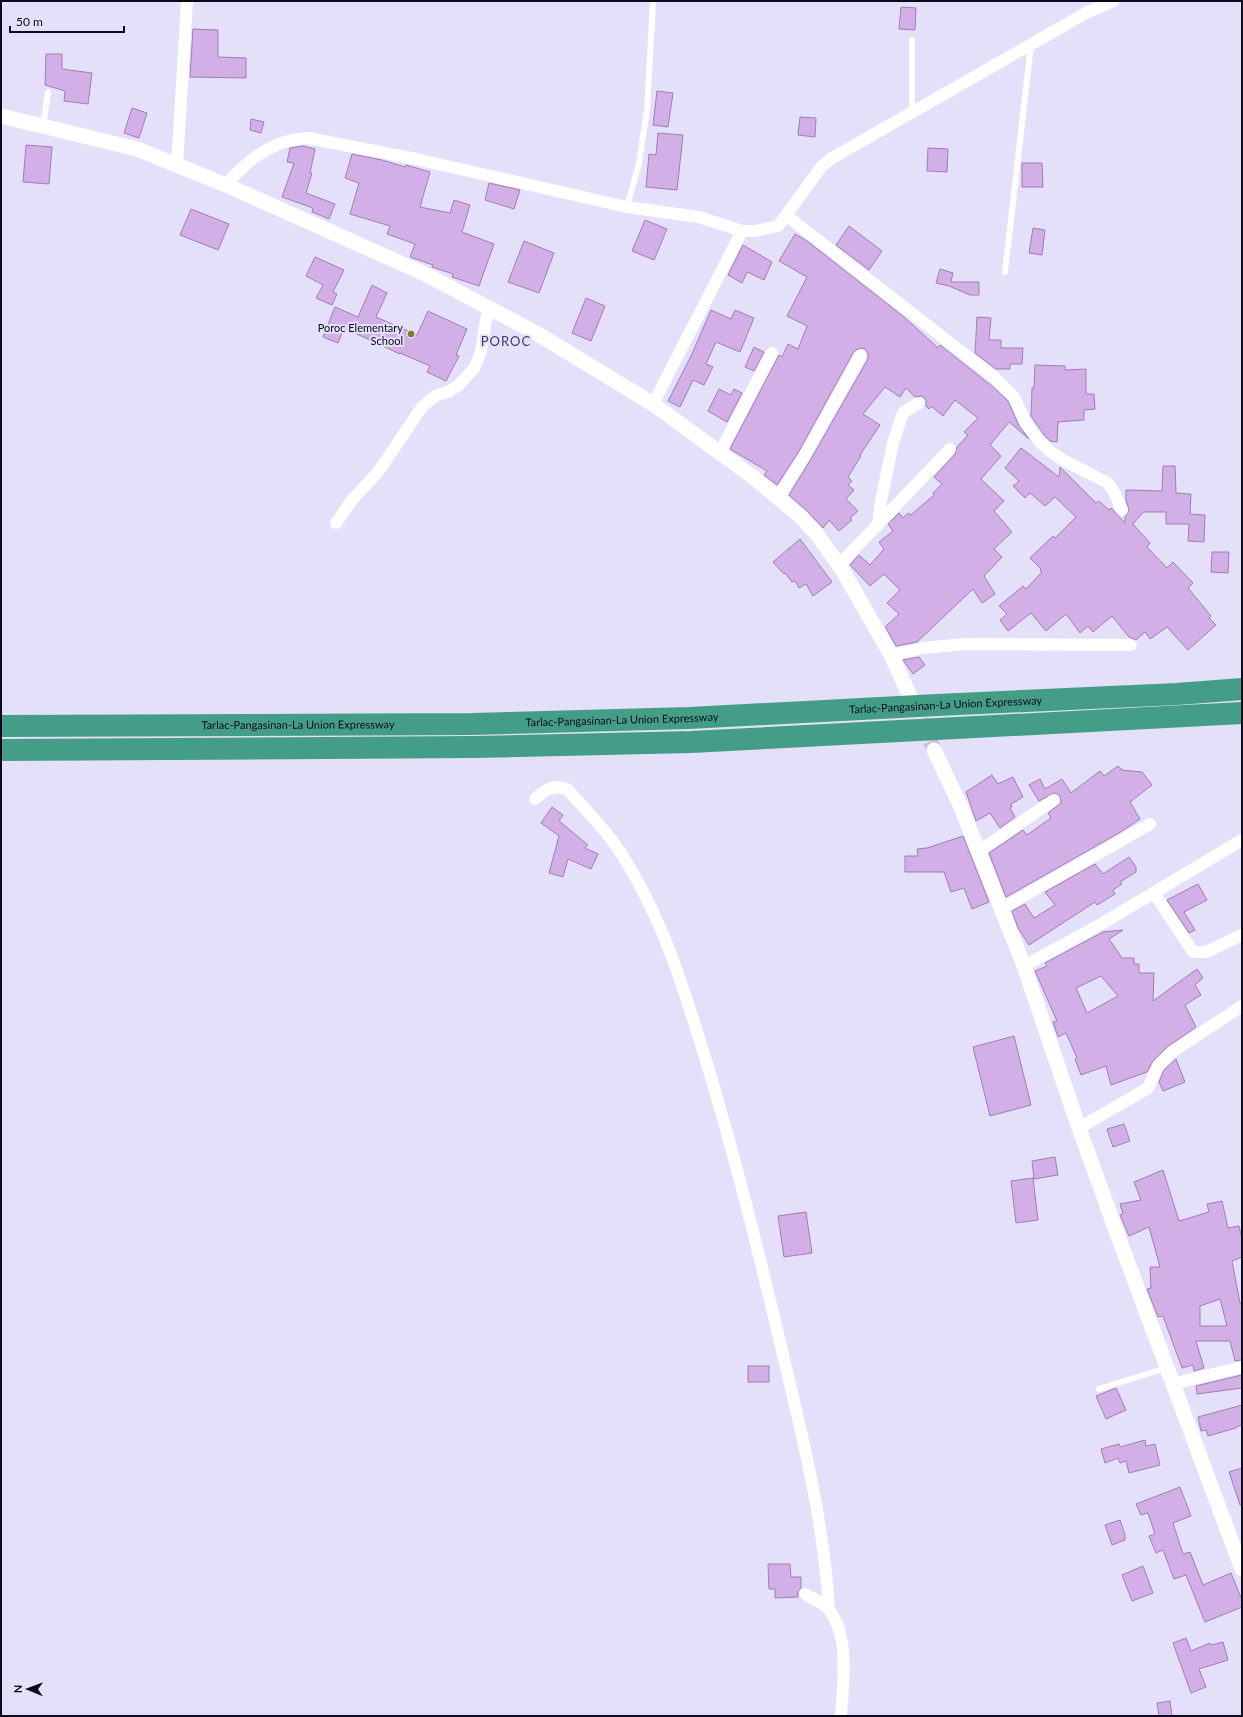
<svg xmlns="http://www.w3.org/2000/svg" width="1243" height="1717" font-family="Lato,sans-serif">
<style>
.building{fill:#d2afe6;stroke:#a07eb2;fill-rule:evenodd}
.lines{fill:none;stroke-linecap:round;stroke-linejoin:round}
.tertiary-tunnel{stroke:#c5c0d8;stroke-width:15;stroke-dasharray:15 8;stroke-linecap:butt}
.service{stroke:#fff;stroke-width:6}
.minor{stroke:#fff;stroke-width:12}
.tertiary{stroke:#fff;stroke-width:15}
.motorway{stroke:#449e87;stroke-width:22}
.poi-dot{fill:#777e29;stroke:#e5e0f9;stroke-width:1.5}
.labels{text-anchor:middle;stroke-width:4;stroke-linejoin:round;paint-order:stroke}
.poi-label{font-size:11px;fill:#0d081c;stroke:#e5e0f9;text-anchor:end}
.street-label{font-size:11px;fill:#0d081c;stroke:#e5e0f9}
.quarter-label{font-size:13px;letter-spacing:1px;fill:#44386a;stroke:#e5e0f9}
</style>
<rect width="100%" height="100%" fill="#e5e0f9"/>
<g class="building">
<polygon points="901,7 916,8 915,30 899,29"/>
<polygon points="193,29 218,30 218,57 246,58 246,78 190,77"/>
<polygon points="46,54 62,54 62,69 92,73 88,104 64,101 65,91 45,85"/>
<polygon points="657,91 673,93 668,127 653,125"/>
<polygon points="132,108 147,113 139,138 124,133"/>
<polygon points="800,117 816,118 815,137 798,135"/>
<polygon points="251,119 264,122 261,133 250,130"/>
<polygon points="658,133 683,135 677,190 646,187 649,154 656,155"/>
<polygon points="26,145 52,147 49,184 23,182"/>
<polygon points="303,146 315,149 310,173 312,173 306,193 335,204 329,219 312,212 313,208 282,197 294,163 287,162 290,148"/>
<polygon points="928,148 948,149 947,172 927,171"/>
<polygon points="352,154 382,160 405,167 406,165 430,172 420,207 450,213 454,200 470,205 462,232 494,244 479,286 452,277 453,274 432,267 433,265 410,257 415,244 387,234 390,226 350,214 359,183 345,178"/>
<polygon points="1022,163 1042,163 1043,187 1022,187"/>
<polygon points="489,183 520,190 514,209 485,200"/>
<polygon points="191,209 229,224 218,250 180,235"/>
<polygon points="645,220 667,229 654,260 632,251"/>
<polygon points="849,226 882,251 869,270 836,245"/>
<polygon points="1033,228 1045,230 1042,255 1029,253"/>
<polygon points="795,234 807,241 904,317 938,348 940,345 993,387 1008,401 1019,426 1029,439 1009,422 990,445 1001,456 981,479 1004,501 994,511 1012,532 994,549 1002,557 984,576 995,594 982,603 973,589 917,642 896,646 886,628 886,626 899,614 887,603 900,590 884,574 870,586 850,565 859,555 870,565 884,549 879,542 893,531 888,524 899,513 903,518 908,513 911,515 934,495 933,493 942,484 934,477 955,454 957,447 968,435 964,432 978,418 955,400 943,416 931,406 929,409 926,406 926,400 922,396 915,397 906,388 900,397 885,387 863,414 880,425 860,455 861,456 848,477 852,481 848,485 854,490 846,499 858,511 850,518 852,520 839,531 829,520 823,528 806,510 789,495 811,459 868,359 868,355 865,349 861,348 854,351 799,451 777,485 764,475 767,471 730,449 779,355 782,357 788,344 798,349 807,326 787,316 807,277 779,261"/>
<polygon points="524,241 554,253 539,293 508,282"/>
<polygon points="743,245 772,262 764,280 747,272 742,283 728,275"/>
<polygon points="315,257 344,270 333,292 337,294 332,305 316,298 323,285 306,276"/>
<polygon points="940,269 953,273 951,282 979,282 979,295 970,295 949,286 936,283"/>
<polygon points="372,285 387,293 376,317 417,335 428,311 467,329 456,355 459,356 446,381 427,372 430,366 400,353 400,354 344,328 338,343 323,337 335,307 358,317"/>
<polygon points="586,298 605,306 591,341 572,333"/>
<polygon points="711,310 731,319 735,310 754,318 740,352 716,342 706,364 713,367 704,385 693,380 680,407 668,401 692,354"/>
<polygon points="977,317 991,318 989,340 1001,340 1001,348 1023,348 1022,364 1010,364 1010,369 996,369 975,353"/>
<polygon points="754,347 764,352 754,371 745,367"/>
<polygon points="1035,365 1065,366 1065,370 1086,369 1086,394 1094,394 1095,409 1084,410 1084,420 1058,422 1057,442 1050,441 1045,436 1031,416 1032,388 1034,388"/>
<polygon points="719,389 731,395 734,389 742,393 727,422 708,411"/>
<polygon points="1021,448 1059,477 1060,467 1096,503 1099,501 1109,510 1111,508 1125,523 1125,517 1129,510 1126,500 1126,490 1162,491 1163,466 1175,466 1176,493 1191,494 1190,514 1205,515 1204,542 1188,541 1189,524 1166,524 1166,512 1143,512 1134,523 1132,523 1150,543 1147,547 1167,568 1173,562 1193,583 1188,588 1211,616 1209,618 1216,625 1188,650 1167,627 1150,639 1145,632 1136,640 1129,637 1112,616 1093,632 1088,626 1080,633 1066,614 1046,631 1031,613 1008,631 1000,620 1007,614 999,606 1023,586 1026,589 1042,572 1040,570 1041,569 1030,558 1053,536 1055,538 1076,517 1055,497 1045,506 1030,493 1025,498 1013,486 1019,481 1005,468"/>
<polygon points="800,539 832,582 813,596 806,584 799,588 795,581 792,582 785,573 784,574 773,562"/>
<polygon points="1212,552 1229,552 1228,573 1211,572"/>
<polygon points="919,657 925,665 913,674 903,660"/>
<polygon points="1118,766 1122,770 1142,772 1152,785 1130,802 1140,819 1119,833 1006,897 989,853 1023,830 1027,835 1051,818 1048,813 1061,803 1060,796 1054,793 1039,801 1029,785 1040,779 1045,789 1062,779 1071,793 1100,771 1104,776"/>
<polygon points="992,775 998,784 1013,777 1023,797 1011,804 1012,807 1010,808 1015,817 1000,828 990,813 976,821 966,792"/>
<polygon points="552,807 563,815 559,821 588,845 585,848 598,854 591,869 568,859 563,877 549,873 559,836 541,823"/>
<polygon points="963,836 989,902 972,909 964,888 951,892 944,872 905,872 905,856 918,856 917,849 927,848"/>
<polygon points="1129,857 1136,867 1136,872 1120,882 1122,884 1113,890 1115,894 1097,905 1095,902 1029,945 1018,928 1012,911 1025,904 1034,918 1055,905 1045,892 1095,864 1103,874"/>
<polygon points="1198,884 1207,900 1184,912 1195,930 1189,933 1167,900"/>
<path d="M 1123,930 L 1109,939 L 1122,958 L 1134,958 L 1134,964 L 1139,964 L 1139,973 L 1154,973 L 1153,1001 L 1197,969 L 1203,978 L 1195,985 L 1201,995 L 1185,1005 L 1196,1027 L 1167,1047 L 1153,1061 L 1147,1072 L 1111,1085 L 1106,1066 L 1081,1075 L 1075,1059 L 1077,1058 L 1066,1033 L 1058,1037 L 1053,1022 L 1057,1021 L 1035,971 L 1047,966 L 1045,963 L 1103,932 ZM 1101,976 L 1118,996 L 1087,1013 L 1076,988 Z"/>
<polygon points="1014,1036 1031,1105 990,1116 973,1047"/>
<polygon points="1176,1059 1185,1082 1163,1091 1159,1082 1164,1070"/>
<polygon points="1124,1124 1130,1141 1113,1147 1107,1129"/>
<polygon points="1055,1157 1058,1175 1034,1179 1032,1161"/>
<path d="M 1163,1170 L 1179,1221 L 1209,1212 L 1207,1204 L 1222,1201 L 1228,1228 L 1239,1226 L 1242,1239 L 1242,1257 L 1232,1261 L 1240,1303 L 1242,1303 L 1242,1360 L 1235,1361 L 1230,1341 L 1196,1341 L 1204,1368 L 1194,1371 L 1193,1365 L 1182,1368 L 1163,1316 L 1158,1317 L 1147,1289 L 1151,1288 L 1150,1267 L 1160,1267 L 1149,1227 L 1129,1236 L 1120,1215 L 1123,1214 L 1120,1204 L 1141,1200 L 1134,1182 ZM 1220,1299 L 1227,1326 L 1200,1326 L 1200,1306 Z"/>
<polygon points="1033,1178 1038,1220 1016,1223 1011,1181"/>
<polygon points="806,1212 812,1253 784,1257 778,1216"/>
<rect x="748" y="1366" width="21" height="16"/>
<polygon points="1242,1375 1242,1388 1197,1394 1196,1386"/>
<polygon points="1116,1388 1126,1410 1106,1419 1096,1396"/>
<polygon points="1242,1405 1242,1425 1236,1427 1236,1428 1208,1436 1206,1430 1201,1431 1198,1417"/>
<polygon points="1145,1440 1146,1446 1155,1444 1160,1465 1129,1473 1126,1461 1120,1463 1118,1458 1105,1463 1101,1449 1119,1444 1120,1447"/>
<polygon points="1242,1468 1242,1505 1240,1505 1229,1472"/>
<polygon points="1180,1487 1191,1516 1173,1523 1183,1554 1190,1552 1203,1585 1231,1573 1242,1600 1242,1607 1205,1622 1186,1575 1174,1579 1163,1550 1156,1553 1149,1536 1155,1534 1148,1513 1141,1515 1136,1504"/>
<polygon points="1120,1520 1125,1535 1125,1540 1112,1545 1105,1525"/>
<polygon points="768,1564 790,1564 791,1577 801,1577 801,1588 798,1591 798,1597 775,1598 775,1589 769,1589"/>
<polygon points="1143,1566 1153,1593 1132,1601 1122,1575"/>
<polygon points="1186,1638 1191,1651 1210,1643 1211,1645 1223,1642 1228,1660 1199,1669 1206,1687 1191,1693 1173,1643"/>
<polygon points="1170,1701 1172,1716 1159,1716 1157,1703"/>
</g>
<g class="lines">
<polyline class="tertiary-tunnel" points="912,699 934,750"/>
<g class="service">
<polyline points="912,40 912,113"/>
<polyline points="43,126 48,92"/>
<polyline points="627,207 639,163 647,110 653,1"/>
<polyline points="1005,272 1031,45"/>
<polyline points="1099,1389 1166,1368"/>
</g>
<g class="minor">
<polyline points="177,165 187,1"/>
<path d="M 226,185 C 247,160 274,139 308,138 L 416,159 L 627,207 L 699,217 L 742,231 L 755,231 L 778,226 L 822,166 L 832,158 L 1086,13 L 1113,1"/>
<polyline points="787,216 995,378 1014,397 1026,423 1039,441 1051,452 1063,460 1108,483 1114,492 1122,510"/>
<polyline points="653,404 742,231"/>
<polyline points="720,452 772,353"/>
<polyline points="778,498 805,455 861,355"/>
<polyline points="336,523 352,500 378,472 422,407 435,396 448,392 459,385 475,367 481,351 488,308"/>
<polyline points="878,525 881,501 893,443 902,416 904,412 919,403"/>
<polyline points="839,565 950,449"/>
<polyline points="891,655 923,648 965,644 1131,645"/>
<path d="M 535,799 C 544,790 556,783 568,790 C 584,808 601,825 614,843 C 660,909 684,988 707,1064 C 732,1147 753,1229 773,1313 C 796,1411 823,1509 829,1609"/>
<polyline points="979,851 1054,800"/>
<polyline points="1154,893 1193,952 1206,952 1242,935"/>
<polyline points="1001,909 1150,824"/>
<polyline points="1024,966 1103,923 1242,840"/>
<polyline points="1079,1128 1148,1088 1158,1066 1172,1052 1242,1006"/>
<polyline points="1172,1384 1242,1367"/>
<path d="M 805,1594 C 813,1599 823,1602 829,1610 C 850,1636 843,1684 841,1716"/>
</g>
<g class="tertiary">
<polyline points="1,116 137,149 226,185 425,274 538,334 653,404 753,477 800,516 816,533 843,571 891,655 910,696"/>
<polyline points="934,750 961,807 1024,966 1079,1128 1122,1247 1242,1569"/>
</g>
<g class="motorway">
<path id="s1" d="M 1,726 L 472,724 L 689,718 L 937,705 L 1177,694 L 1242,689"/>
<polyline points="1,750 474,747 691,742 1242,713"/>
</g>
</g>
<circle class="poi-dot" cx="411" cy="334" r="4"/>
<g class="labels">
<g class="poi-label">
<text x="403" y="332">Poroc Elementary<tspan x="403" dy="13">School</tspan></text>
</g>
<g class="street-label">
<text dy="4" stroke="none"><textPath href="#s1" startOffset="945">Tarlac-Pangasinan-La Union Expressway</textPath></text>
<text dy="4" stroke="none"><textPath href="#s1" startOffset="621">Tarlac-Pangasinan-La Union Expressway</textPath></text>
<text dy="4" stroke="none"><textPath href="#s1" startOffset="297">Tarlac-Pangasinan-La Union Expressway</textPath></text>
</g>
<g class="quarter-label">
<text x="506" y="346">POROC</text>
</g>
</g>
<rect width="1243" height="1717" fill="none" stroke="#0d081c" stroke-width="4"/>
<g transform="translate(28 1689) rotate(271)" stroke="#e5e0f9" stroke-width="3" paint-order="stroke">
<path d="M0-3L7 15L0 10L-7 15Z" fill="#0d081c"/>
<text y="-6" font-size="11" font-weight="bold" text-anchor="middle" fill="#0d081c">N</text>
</g>
<path d="M10 26v6h114v-6" fill="none" stroke="#0d081c" stroke-width="2"/>
<text x="16" y="26" font-size="12" fill="#0d081c" stroke="#e5e0f9" stroke-width="3" paint-order="stroke">50 m</text>
</svg>
